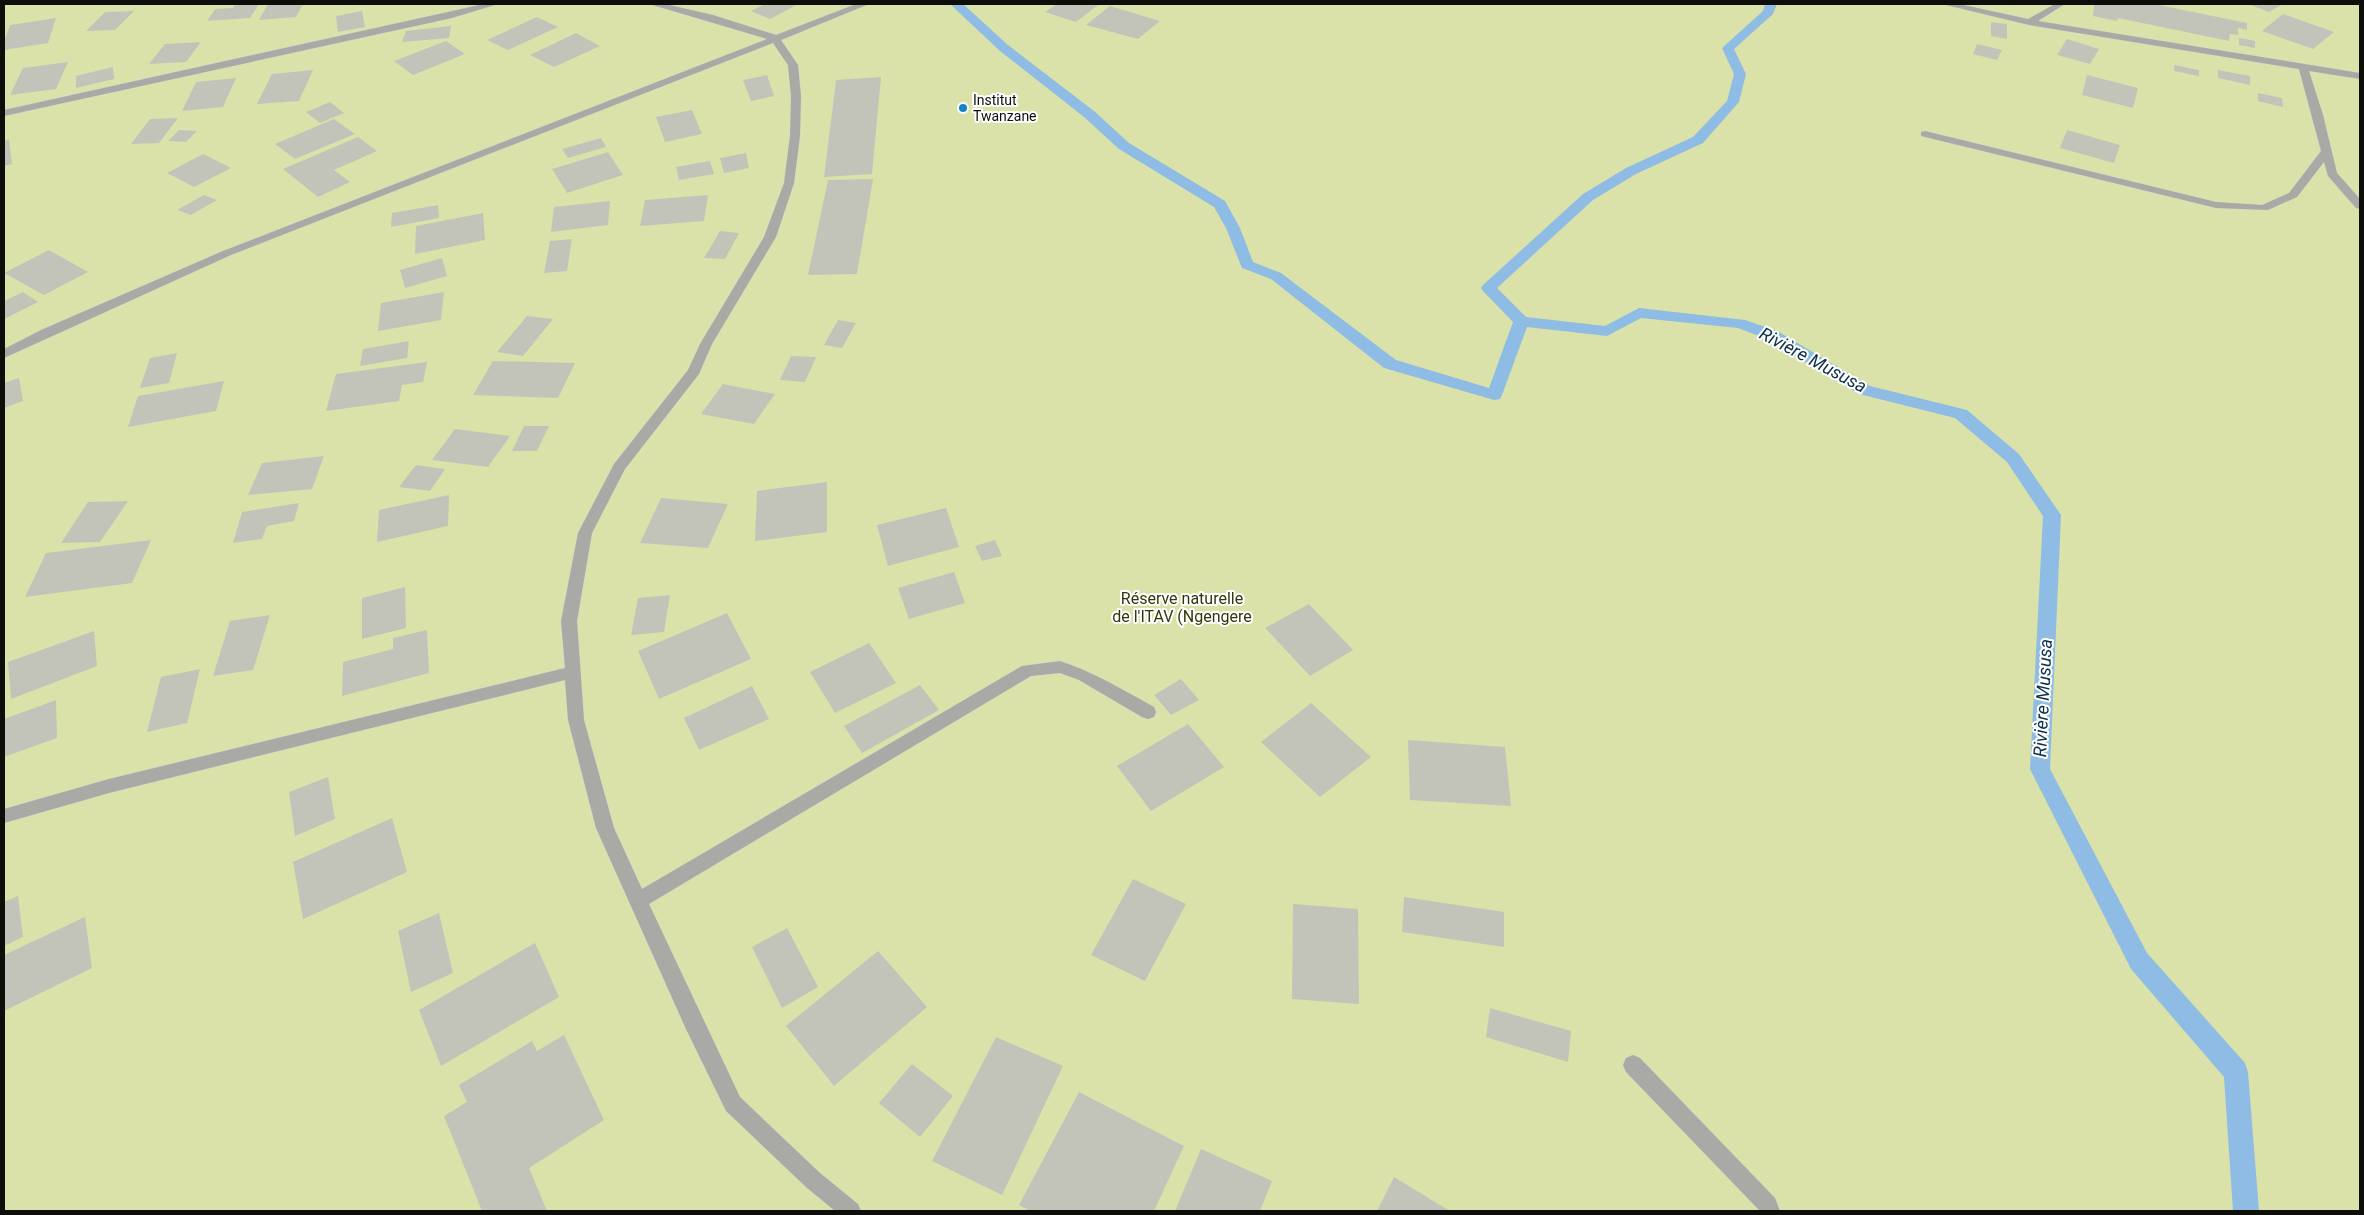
<svg xmlns="http://www.w3.org/2000/svg" width="2364" height="1215" font-family="Roboto,sans-serif">
<style>
.green{fill:#dbe2a9}
.lines{fill:none;stroke-linecap:round;stroke-linejoin:round}
.stream{fill:#8ebce4;fill-rule:evenodd}
.building{fill:#c2c4ba}
.minor-casing{stroke:#d5d7ce;stroke-width:1}
.minor{fill:#a9aaa5;fill-rule:evenodd}
.poi-dot{fill:#1583cc;stroke:#fff;stroke-width:2}
.labels{text-anchor:middle;stroke-width:4;stroke-linejoin:round;paint-order:stroke}
.far-poi-label{font-size:14px;fill:#0d0d0a;stroke:#fff;text-anchor:start}
.park-label{font-size:16px;fill:#33360a;stroke:#fff}
.water-label{font-size:18px;font-style:italic;fill:#0c2f4b;stroke:#fff}
</style>
<rect width="100%" height="100%" fill="#fbfdf3"/>
<rect class="green" x="4" y="4" width="2356" height="1207"/>
<g class="lines">
<polygon class="stream" points="950,4 963,4 1008,45 1094,111 1129,143 1225,201 1240,228 1253,262 1281,273 1396,360 1489,388 1513,322 1483,291 1481,288 1483,285 1583,194 1626,168 1693,137 1727,101 1734,74 1722,48 1763,11 1765,4 1777,4 1773,14 1734,49 1746,74 1739,102 1703,143 1636,174 1593,200 1497,288 1526,317 1605,326 1639,308 1745,320 1777,331 1870,386 1967,410 2019,454 2061,515 2050,769 2147,953 2245,1063 2248,1072 2259,1211 2233,1211 2224,1077 2131,969 2030,769 2043,516 2007,462 1955,418 1859,394 1767,339 1738,328 1641,318 1607,336 1527,327 1502,395 1500,399 1494,400 1384,368 1271,279 1242,268 1226,228 1214,207 1119,149 1084,117 1000,51"/>
</g>
<g class="building">
<polygon points="235,4 259,4 250,18 207,21 215,9 233,8"/>
<polygon points="268,4 303,4 296,17 259,20"/>
<polygon points="765,4 798,4 770,19 751,11"/>
<polygon points="1057,4 1094,4 1098,5 1076,22 1045,12"/>
<polygon points="2094,4 2154,4 2247,23 2247,30 2238,28 2238,35 2230,34 2229,41 2118,18 2117,21 2093,16"/>
<polygon points="2248,4 2283,4 2269,12"/>
<polygon points="1110,6 1160,21 1138,39 1086,25"/>
<polygon points="134,11 115,30 86,31 105,12"/>
<polygon points="362,11 365,27 338,32 336,16"/>
<polygon points="2283,14 2334,32 2313,49 2262,31"/>
<polygon points="537,17 558,27 508,50 487,40"/>
<polygon points="56,18 48,43 4,50 4,42 10,25"/>
<polygon points="1991,22 2007,24 2007,39 1991,36"/>
<polygon points="451,26 449,38 402,42 406,31"/>
<polygon points="576,33 600,46 554,67 530,55"/>
<polygon points="2239,38 2255,41 2255,48 2239,45"/>
<polygon points="2067,39 2099,49 2090,64 2057,55"/>
<polygon points="446,41 465,54 413,75 394,61"/>
<polygon points="201,42 186,62 149,64 165,44"/>
<polygon points="1977,44 2002,50 1997,60 1973,54"/>
<polygon points="68,62 56,89 10,95 23,68"/>
<polygon points="2174,65 2199,70 2199,76 2174,71"/>
<polygon points="113,67 114,79 76,88 76,76"/>
<polygon points="313,70 299,101 257,104 272,74"/>
<polygon points="2218,70 2250,76 2250,85 2218,78"/>
<polygon points="767,75 774,96 751,101 743,80"/>
<polygon points="2087,75 2138,88 2133,108 2082,95"/>
<polygon points="881,77 872,174 824,177 836,80"/>
<polygon points="236,78 223,107 182,111 196,82"/>
<polygon points="2258,93 2282,98 2283,107 2258,101"/>
<polygon points="330,102 344,113 320,123 306,112"/>
<polygon points="692,110 702,134 665,142 656,117"/>
<polygon points="178,118 159,143 131,144 150,119"/>
<polygon points="334,119 355,134 295,159 275,144"/>
<polygon points="179,130 197,131 186,142 168,141"/>
<polygon points="2067,130 2120,145 2114,163 2060,148"/>
<polygon points="358,137 377,151 334,170 350,182 318,197 283,169"/>
<polygon points="601,138 606,147 568,158 562,149"/>
<polygon points="9,139 12,164 4,166 4,141"/>
<polygon points="608,152 623,175 567,193 552,169"/>
<polygon points="746,153 749,168 724,173 720,158"/>
<polygon points="203,154 231,168 194,187 167,173"/>
<polygon points="710,161 714,174 679,180 676,167"/>
<polygon points="873,179 857,274 808,275 828,180"/>
<polygon points="204,195 217,200 191,215 177,210"/>
<polygon points="708,195 704,221 640,226 645,200"/>
<polygon points="610,201 608,225 551,232 554,207"/>
<polygon points="438,205 439,218 391,227 392,213"/>
<polygon points="483,213 485,240 415,254 416,226"/>
<polygon points="720,231 739,233 725,259 704,258"/>
<polygon points="572,239 567,271 544,273 550,241"/>
<polygon points="49,250 88,272 44,295 4,273"/>
<polygon points="442,258 447,276 405,288 400,270"/>
<polygon points="23,292 38,302 4,319 4,301"/>
<polygon points="444,292 441,320 378,331 381,303"/>
<polygon points="527,316 553,319 523,356 497,352"/>
<polygon points="838,320 856,323 842,348 824,345"/>
<polygon points="409,341 407,358 360,366 363,349"/>
<polygon points="177,353 169,383 140,388 150,358"/>
<polygon points="791,356 816,357 805,382 780,380"/>
<polygon points="493,361 575,363 558,398 473,395"/>
<polygon points="427,362 423,382 402,385 399,401 326,411 336,374"/>
<polygon points="19,378 23,401 4,408 4,383"/>
<polygon points="224,381 216,411 128,427 138,396"/>
<polygon points="723,384 775,394 754,424 701,414"/>
<polygon points="524,426 549,426 537,451 512,451"/>
<polygon points="455,429 510,436 488,467 432,460"/>
<polygon points="324,456 312,489 248,495 262,463"/>
<polygon points="416,465 445,469 430,491 399,487"/>
<polygon points="827,482 827,532 755,541 757,491"/>
<polygon points="449,495 448,526 377,542 379,510"/>
<polygon points="661,498 728,504 708,548 640,543"/>
<polygon points="128,501 100,542 61,543 88,502"/>
<polygon points="299,503 294,521 267,526 262,539 233,543 242,512"/>
<polygon points="946,508 959,547 888,566 877,525"/>
<polygon points="151,540 132,583 25,597 46,553"/>
<polygon points="995,540 1002,556 982,561 975,546"/>
<polygon points="954,572 965,603 909,619 898,588"/>
<polygon points="405,587 406,628 362,639 362,598"/>
<polygon points="670,595 664,632 631,635 638,598"/>
<polygon points="1309,604 1353,650 1310,676 1265,628"/>
<polygon points="727,613 751,659 659,699 638,651"/>
<polygon points="270,615 253,670 213,676 230,621"/>
<polygon points="427,630 429,673 342,696 343,662 393,649 393,638"/>
<polygon points="94,631 97,666 11,699 8,662"/>
<polygon points="869,643 896,683 835,713 810,672"/>
<polygon points="200,669 187,723 147,732 161,677"/>
<polygon points="1181,679 1199,700 1171,715 1154,695"/>
<polygon points="920,685 939,710 862,753 844,726"/>
<polygon points="752,686 769,719 699,750 684,718"/>
<polygon points="56,700 57,738 4,757 4,719"/>
<polygon points="1311,703 1371,757 1320,797 1261,742"/>
<polygon points="1188,724 1224,767 1151,811 1117,766"/>
<polygon points="1408,740 1505,747 1511,806 1410,800"/>
<polygon points="328,777 335,819 295,836 289,792"/>
<polygon points="392,818 407,872 303,919 293,862"/>
<polygon points="1133,879 1186,904 1145,981 1091,955"/>
<polygon points="18,896 23,937 4,946 4,902"/>
<polygon points="1404,897 1504,912 1504,947 1402,932"/>
<polygon points="1293,904 1358,909 1359,1004 1292,999"/>
<polygon points="439,913 453,973 411,992 398,931"/>
<polygon points="85,917 92,968 4,1011 4,955"/>
<polygon points="787,928 818,987 782,1008 752,947"/>
<polygon points="535,943 559,997 441,1066 419,1010"/>
<polygon points="878,951 927,1007 834,1086 786,1026"/>
<polygon points="1490,1008 1571,1031 1568,1062 1486,1037"/>
<polygon points="564,1035 604,1120 529,1168 547,1211 482,1211 444,1116 467,1102 459,1085 532,1041 537,1051"/>
<polygon points="996,1037 1063,1066 1002,1195 932,1161"/>
<polygon points="912,1064 953,1096 920,1137 879,1103"/>
<polygon points="1079,1092 1184,1146 1154,1211 1030,1211 1019,1205"/>
<polygon points="1201,1149 1272,1181 1260,1211 1175,1211"/>
<polygon points="1394,1177 1450,1211 1377,1211"/>
</g>
<g class="lines">
<g class="minor-casing">
<g id="minor">
<polygon points="484,4 498,4 452,18 4,116 4,110"/>
<path d="M 649,4 L 665,4 L 713,15 L 776,35 L 856,4 L 869,4 L 781,40 L 798,65 L 801,96 L 800,136 L 794,183 L 776,237 L 712,344 L 699,374 L 625,469 L 592,533 L 577,621 L 584,720 L 614,828 L 642,889 L 1022,666 L 1060,661 C 1094,672 1123,690 1154,707 L 1156,712 L 1154,717 L 1148,719 L 1142,717 L 1079,680 L 1060,673 L 1031,676 L 649,904 L 740,1097 L 820,1173 L 858,1204 L 861,1211 L 835,1211 L 806,1187 L 726,1111 L 686,1029 L 596,828 L 568,720 L 565,680 L 109,793 L 4,823 L 4,809 L 109,779 L 565,668 L 561,621 L 578,533 L 614,464 L 688,370 L 700,344 L 764,237 L 784,183 L 790,136 L 791,96 L 788,65 L 773,43 L 231,255 L 4,358 L 4,349 L 41,330 L 223,251 L 767,39 Z"/>
<polygon points="1942,4 1959,4 2028,19 2055,4 2065,4 2038,21 2360,73 2360,79 2309,71 2323,115 2337,173 2360,199 2360,209 2356,208 2328,176 2324,162 2297,197 2268,210 2216,208 1921,136 1921,132 1925,131 2216,202 2262,205 2289,193 2321,151 2299,69 2029,25"/>
<polygon points="1633,1055 1640,1058 1775,1198 1780,1211 1760,1211 1626,1072 1623,1065 1626,1058"/>
</g>
</g>
<use href="#minor" class="minor"/>
</g>
<circle class="poi-dot" cx="963" cy="108" r="5"/>
<g class="labels">
<g class="far-poi-label">
<text x="973" y="105">Institut<tspan x="973" dy="16">Twanzane</tspan></text>
</g>
<g class="park-label">
<text x="1182" y="604">Réserve naturelle<tspan x="1182" dy="18">de l'ITAV (Ngengere</tspan></text>
</g>
<g class="water-label">
<text transform="translate(1813 360) rotate(28)" y="6">Rivière Mususa</text>
<text transform="translate(2043 698) rotate(-87)" y="6">Rivière Mususa</text>
</g>
</g>
<rect width="2364" height="1215" fill="none" stroke="#0d0d0a" stroke-width="10"/>
</svg>
